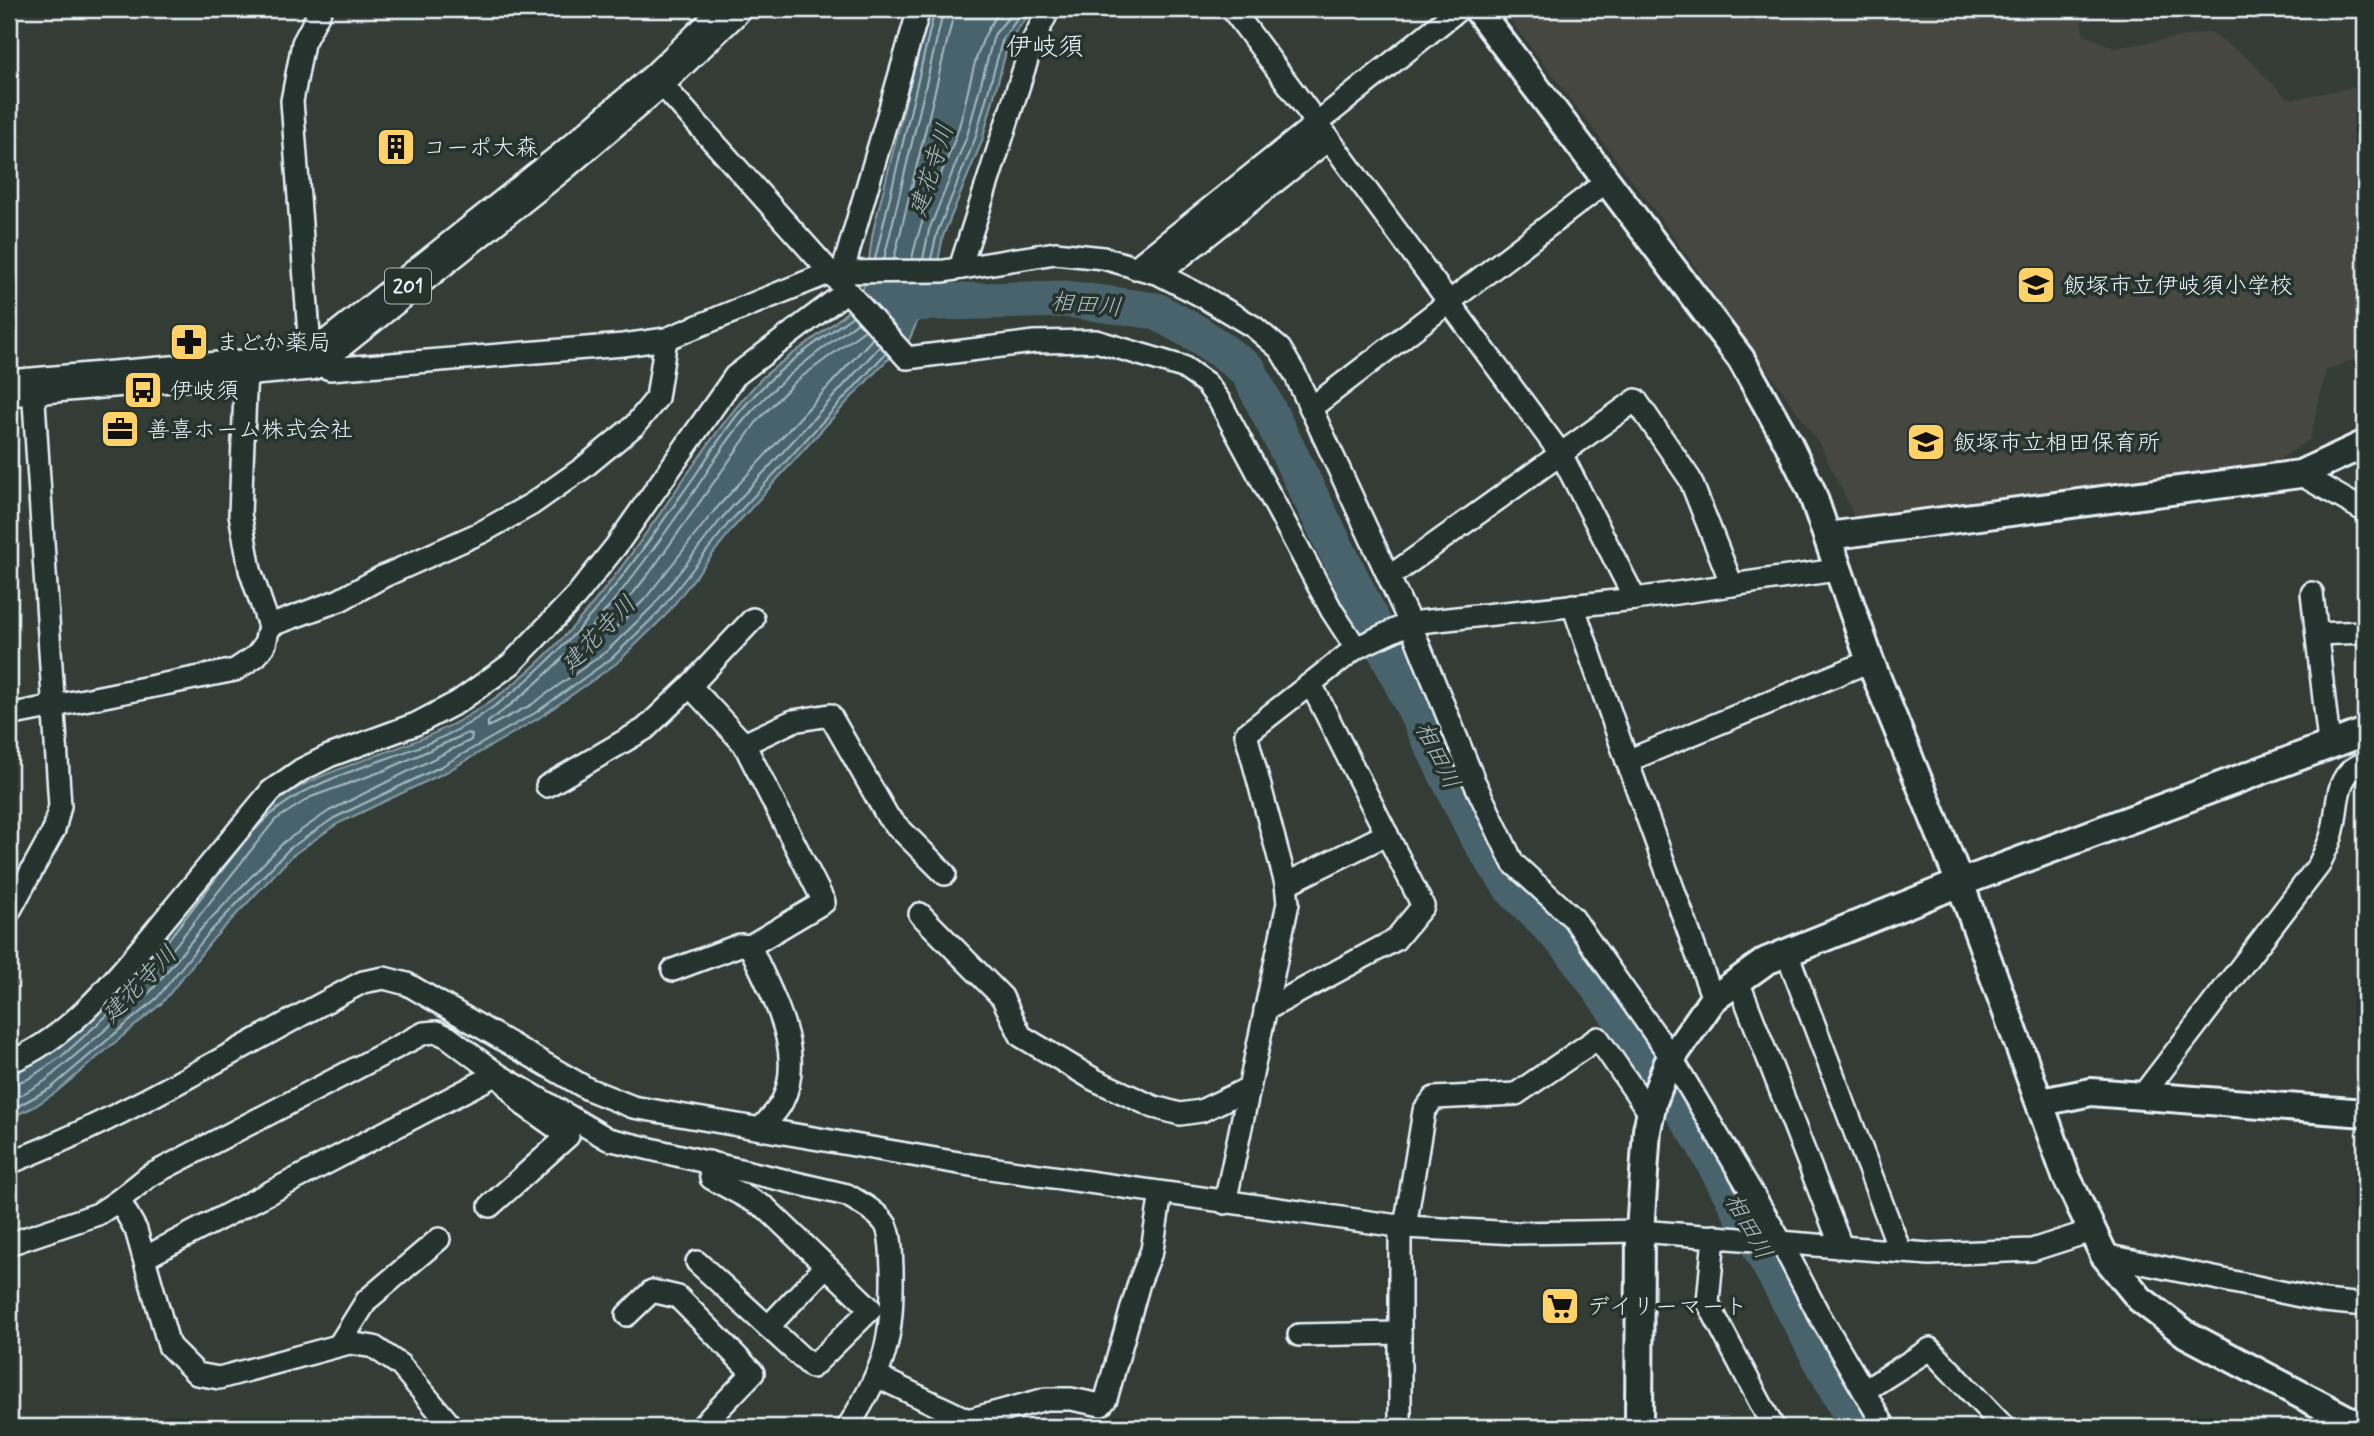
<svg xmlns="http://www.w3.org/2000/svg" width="2374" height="1436" font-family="Mynerve,'Klee One',sans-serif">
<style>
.built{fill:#444640}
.water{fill:#48646d;stroke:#889ca5;stroke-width:2}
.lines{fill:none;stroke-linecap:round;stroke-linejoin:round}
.shore{stroke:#a8b9c0;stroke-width:2}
.river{stroke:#48646d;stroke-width:37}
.minor-casing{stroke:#e8f1f8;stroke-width:26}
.tertiary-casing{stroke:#e8f1f8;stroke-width:32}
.trunk-casing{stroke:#e8f1f8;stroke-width:40}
.minor{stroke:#26332d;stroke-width:21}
.tertiary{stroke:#26332d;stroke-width:26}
.trunk{stroke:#26332d;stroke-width:35}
.labels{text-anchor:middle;stroke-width:7;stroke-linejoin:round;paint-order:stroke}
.shield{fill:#26332d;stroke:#aeb8bb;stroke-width:2}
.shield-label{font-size:21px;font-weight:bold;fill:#e8f1f8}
.poi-label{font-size:23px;fill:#e8f1f8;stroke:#26332d;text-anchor:start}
.water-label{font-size:24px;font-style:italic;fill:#a8b9c0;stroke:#26332d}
.quarter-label{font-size:26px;fill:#e8f1f8;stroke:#26332d}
</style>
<rect width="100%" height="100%" fill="#343c36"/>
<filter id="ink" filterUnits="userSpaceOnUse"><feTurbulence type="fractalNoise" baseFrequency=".0143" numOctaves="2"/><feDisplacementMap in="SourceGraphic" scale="14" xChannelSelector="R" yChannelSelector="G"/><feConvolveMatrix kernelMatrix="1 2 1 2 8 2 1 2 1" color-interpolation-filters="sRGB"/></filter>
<g filter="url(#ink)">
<polygon class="built" points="1502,9 2080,9 2083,33 2114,48 2211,32 2246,57 2285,96 2294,99 2353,87 2365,88 2365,354 2326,371 2310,439 2280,459 2265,465 1855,518 1822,449 1805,423 1658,215"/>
<path class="water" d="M 929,9 L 1033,9 L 1009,41 L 982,141 L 943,236 L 934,283 L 906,347 L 885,362 L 848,401 L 733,528 L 665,616 L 617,663 L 539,718 L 446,772 L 337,824 L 293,855 L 214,938 L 162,1003 L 55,1093 L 32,1108 L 9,1118 L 9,1070 L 22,1065 L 264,809 C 326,762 408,754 474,712 C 563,657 624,565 683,480 C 708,445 731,410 761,379 C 783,357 851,318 861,294 C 870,273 869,245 875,223 C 893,152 911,80 929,9 Z"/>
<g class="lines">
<g class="shore">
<polyline points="875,259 935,9"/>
<polyline points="884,259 944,9"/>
<polyline points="894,259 955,9"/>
<path d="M 912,259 C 921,215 942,176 957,133 C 971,91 972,43 1002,9"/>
<polyline points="923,259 929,230 967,136 994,35 1015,9"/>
<polyline points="931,259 937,233 975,139 1003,38 1025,9"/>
<path d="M 858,322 C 821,350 784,376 752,411 C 726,439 706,475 684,506 C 626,589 570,663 488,722 L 488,727 L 531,705 L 607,651 L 653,606 L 722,518 L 880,346"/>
<polyline points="865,330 796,381 758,420 651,571 604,629 605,634 609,634 645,599 714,511 873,338"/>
<path d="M 254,831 C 311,766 409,764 479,717 C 570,657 632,565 694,477 C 710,454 725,429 743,408 C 774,371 814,344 853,316"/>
<polyline points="120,991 147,967 242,845"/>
<polyline points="9,1085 28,1079 61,1057 153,974 275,820 311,797 383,771 468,733 472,735 471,740 329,811 284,842 202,928 151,991 45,1081 9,1102"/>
<polyline points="9,1111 51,1088 157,998 209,933 289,849 334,818 442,766 535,713 612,658 659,612 728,524 886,353"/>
</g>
<polyline class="river" points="900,303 1067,299 1156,311 1201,336 1248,370 1478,837 1512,888 1571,948 1640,1045 1701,1138 1858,1427"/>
<g class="minor-casing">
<g id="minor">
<polyline points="321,9 303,43 292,101 311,362 330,369 623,345 666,339 831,272 944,271 1055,253 1103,258 1159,274 1200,295 1254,327 1280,349 1295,374 1410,623 1474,781 1513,863 1573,918 1671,1057 1780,1240 1817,1311 1885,1427"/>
<polyline points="1459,9 1317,123 1561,454 1635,599"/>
<polyline points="658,80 907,358 1034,342 1096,341 1183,367 1206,383 1220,402 1332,611 1356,648"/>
<polyline points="960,268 1033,41 1049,9"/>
<polyline points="1135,268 1317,123 1232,9"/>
<polyline points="843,270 919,9"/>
<polyline points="1159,274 1329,139"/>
<polyline points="1311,408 1607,181"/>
<polyline points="2300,474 2365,511"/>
<polyline points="1389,577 1636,400 1690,479 1732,585"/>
<polyline points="2312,593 2329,743"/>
<polyline points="1573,605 1627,761"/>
<polyline points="269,626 340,600 382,577 482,532 532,504 583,468 635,425 657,398 666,339"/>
<polyline points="2317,634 2365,632"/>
<polyline points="690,686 753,619"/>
<polyline points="9,715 235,670 256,656 265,644 269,626 250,570 240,514 246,369"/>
<polyline points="744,744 793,721 830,715 888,817 945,874"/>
<path d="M 547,786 L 645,729 L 690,686 L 744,744 L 824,902 L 750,946 C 770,992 807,1052 782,1102 C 777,1112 768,1120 761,1128"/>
<polyline points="1286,884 1387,834"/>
<polyline points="9,912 54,830 60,806 33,386"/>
<polyline points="920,914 1002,997 1021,1036 1095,1080 1154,1107 1180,1114 1201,1111 1249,1088"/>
<polyline points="1787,953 1900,1251"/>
<polyline points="673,970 740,945 750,946"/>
<polyline points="1738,981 1841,1246"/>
<polyline points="1713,999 1627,761 1870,661"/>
<polyline points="1265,1010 1395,940 1423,906 1311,684"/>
<path d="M 9,1062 C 73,1038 126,966 169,914 C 203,873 237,832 271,791 L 301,770 L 329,756 L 416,724 L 458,702 L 511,664 L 576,596 L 616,546 L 735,376 L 847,291"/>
<path d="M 2142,1096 L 2319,865 C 2323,855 2329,845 2332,834 C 2340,807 2332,773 2365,763"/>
<path d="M 9,1163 C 132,1115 245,1043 363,982 L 384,978 L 407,984 L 588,1089 L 633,1107 L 976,1166 L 1405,1227 L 1516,1233 L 1640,1231 L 1929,1254 L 2032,1250 L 2091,1231"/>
<path d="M 119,1200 L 149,1176 L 424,1033 L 437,1032 L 448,1037 L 497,1074 L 608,1139 L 847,1195 C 860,1203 878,1212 886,1225 C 892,1237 891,1255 892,1268 C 893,1340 886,1366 848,1427"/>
<polyline points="1225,1203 1288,903 1286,884 1246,734 1356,648 1410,623 1635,599 1836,570"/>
<polyline points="1400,1227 1400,1427"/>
<polyline points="1405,1227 1424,1111 1434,1098 1516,1094 1598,1038 1651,1115"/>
<polyline points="1714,1236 1708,1303 1773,1427"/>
<polyline points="9,1244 98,1214 119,1200 136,1230 169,1346 197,1374 219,1378 349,1343 374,1347 400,1365 452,1427"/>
<polyline points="2104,1255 2324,1301 2365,1305"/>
<polyline points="144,1258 497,1074 524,1105 568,1136 490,1206"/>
<polyline points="697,1262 812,1367 871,1309 766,1208 711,1178 709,1162"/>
<polyline points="627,1315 652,1291 678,1297 753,1373 701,1427"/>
<polyline points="768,1327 826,1266"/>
<polyline points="1299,1335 1400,1333"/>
<polyline points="339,1345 367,1300 439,1239"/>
<polyline points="876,1376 968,1420 1046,1399 1071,1399 1101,1405 1106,1399 1139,1283 1152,1250 1161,1193"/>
<polyline points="1864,1391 1930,1349 2004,1427"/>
</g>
</g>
<g class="tertiary-casing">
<g id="tertiary">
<polyline points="1477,9 1741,359 1787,441 1811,490 1870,661 1960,883 2066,1176 2104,1255 2140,1299 2186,1334 2362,1427"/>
<polyline points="1828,536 2300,474 2365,444"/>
<polyline points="2042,1102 2091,1092 2365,1113"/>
<polyline points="1639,1427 1640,1231 1647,1130 1653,1102 1667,1065 1713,999 1766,961 1960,883 2365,732"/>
</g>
</g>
<g class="trunk-casing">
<polyline id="trunk" points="9,388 311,362 562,162 658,80 732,9"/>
</g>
<use href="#minor" class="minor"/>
<use href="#tertiary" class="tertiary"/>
<use href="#trunk" class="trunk"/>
</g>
</g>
<defs>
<g id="building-square" transform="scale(2.0125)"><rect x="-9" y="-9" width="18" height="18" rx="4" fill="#ffd166" stroke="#26332d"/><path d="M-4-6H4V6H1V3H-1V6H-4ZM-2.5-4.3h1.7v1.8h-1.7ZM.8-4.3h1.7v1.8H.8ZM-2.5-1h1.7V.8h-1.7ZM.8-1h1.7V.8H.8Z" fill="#111"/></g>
<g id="school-square" transform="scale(2.0125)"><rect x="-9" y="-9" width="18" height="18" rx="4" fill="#ffd166" stroke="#26332d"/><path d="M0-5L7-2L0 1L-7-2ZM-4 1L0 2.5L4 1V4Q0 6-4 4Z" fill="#111"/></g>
<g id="pharmacy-square" transform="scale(2.0125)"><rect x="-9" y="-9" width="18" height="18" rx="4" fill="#ffd166" stroke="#26332d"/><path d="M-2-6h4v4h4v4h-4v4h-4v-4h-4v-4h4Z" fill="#111"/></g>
<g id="bus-square" transform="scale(2.0125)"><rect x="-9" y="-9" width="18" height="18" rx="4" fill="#ffd166" stroke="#26332d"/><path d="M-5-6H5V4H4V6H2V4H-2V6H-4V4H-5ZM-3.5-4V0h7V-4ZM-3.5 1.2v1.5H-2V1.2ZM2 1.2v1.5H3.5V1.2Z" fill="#111"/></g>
<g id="office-square" transform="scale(2.0125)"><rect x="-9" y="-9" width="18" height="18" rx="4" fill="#ffd166" stroke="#26332d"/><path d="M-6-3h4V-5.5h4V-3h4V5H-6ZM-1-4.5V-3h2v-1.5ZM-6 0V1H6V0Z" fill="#111"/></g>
<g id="supermarket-square" transform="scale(2.0125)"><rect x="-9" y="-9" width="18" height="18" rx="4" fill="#ffd166" stroke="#26332d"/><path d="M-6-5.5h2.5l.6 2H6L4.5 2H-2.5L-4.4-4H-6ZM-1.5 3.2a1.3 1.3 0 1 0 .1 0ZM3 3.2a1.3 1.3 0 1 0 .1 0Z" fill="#111"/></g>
</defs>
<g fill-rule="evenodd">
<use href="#building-square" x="396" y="147"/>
<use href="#school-square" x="2036" y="285"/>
<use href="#pharmacy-square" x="189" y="342"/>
<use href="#bus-square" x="143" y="390"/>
<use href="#office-square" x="120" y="429"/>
<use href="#school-square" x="1926" y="442"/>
<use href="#supermarket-square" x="1560" y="1306"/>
</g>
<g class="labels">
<rect class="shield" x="385" y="268.5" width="46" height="35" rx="5"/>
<g class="shield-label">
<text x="408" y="293">201</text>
</g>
<g class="poi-label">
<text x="423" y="155">コーポ大森</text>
<text x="2063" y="293">飯塚市立伊岐須小学校</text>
<text x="216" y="350">まどか薬局</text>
<text x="170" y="398">伊岐須</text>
<text x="147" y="437">善喜ホーム株式会社</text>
<text x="1953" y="450">飯塚市立相田保育所</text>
<text x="1587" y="1314">デイリーマート</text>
</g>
<g class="water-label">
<text transform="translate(931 170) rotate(-72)" y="8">建花寺川</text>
<text transform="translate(1086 304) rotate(5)" y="8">相田川</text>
<text transform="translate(598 634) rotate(-46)" y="8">建花寺川</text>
<text transform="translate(1438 755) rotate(64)" y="8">相田川</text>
<text transform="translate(139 984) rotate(-46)" y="8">建花寺川</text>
<text transform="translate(1749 1226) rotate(61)" y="8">相田川</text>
</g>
<g class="quarter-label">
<text x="1045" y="55">伊岐須</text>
</g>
</g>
<rect width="2374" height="1436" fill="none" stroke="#26332d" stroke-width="35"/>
<rect x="18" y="18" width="2339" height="1401" fill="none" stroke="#e8f1f8" stroke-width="2.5" filter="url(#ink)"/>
</svg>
